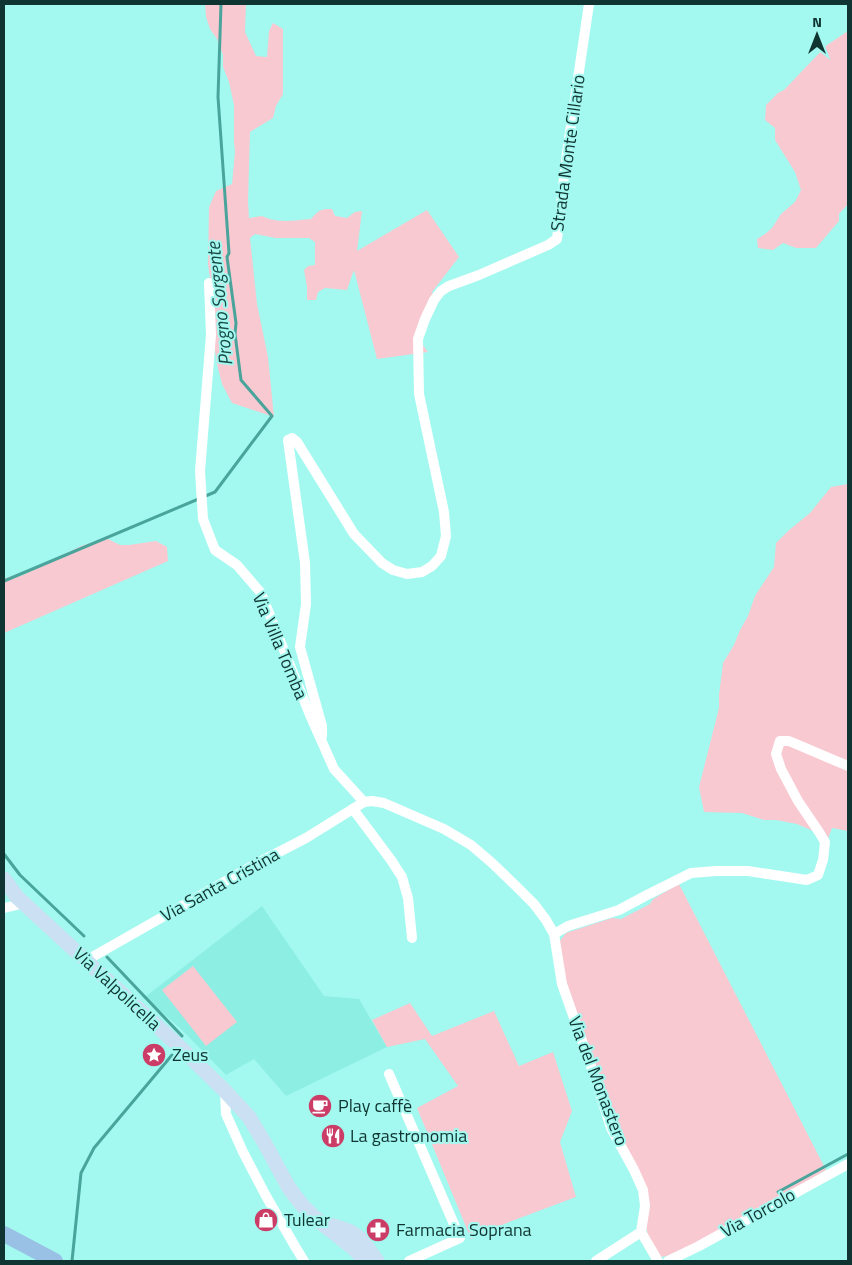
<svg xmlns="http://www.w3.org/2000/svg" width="852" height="1265" font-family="'Titillium Web',sans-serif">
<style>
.built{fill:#8deee4}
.green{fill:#f8c9d0}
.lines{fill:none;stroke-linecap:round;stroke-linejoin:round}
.stream{stroke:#49a49b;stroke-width:3}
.minor{stroke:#fff;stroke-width:10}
.secondary{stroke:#cbe0f2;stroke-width:15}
.primary{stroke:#98c1e5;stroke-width:16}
.labels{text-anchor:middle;stroke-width:4;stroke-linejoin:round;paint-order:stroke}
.street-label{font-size:18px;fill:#0f3431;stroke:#a3f9f0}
.poi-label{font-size:18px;fill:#0f3431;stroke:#a3f9f0;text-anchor:start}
.water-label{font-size:19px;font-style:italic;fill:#174a45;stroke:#a3f9f0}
</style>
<rect width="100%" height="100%" fill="#a3f9f0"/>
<polygon class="built" points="262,906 324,996 359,999 387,1047 286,1096 254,1059 226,1075 182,1030 145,997"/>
<g class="green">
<path d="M 205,4 L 246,4 L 245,32 L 256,56 L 267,57 L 269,31 L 273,23 L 283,29 L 283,94 L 276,106 L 273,118 L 250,132 L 248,201 L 249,218 L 262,216 C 277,224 295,220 311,219 C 319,210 320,209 332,209 L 335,216 L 347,218 L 355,212 L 362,211 L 357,251 L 427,210 L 459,257 L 432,292 L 437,304 L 420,341 L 428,352 L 377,359 L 354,270 L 347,290 L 325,288 L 318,292 L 316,300 L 307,300 L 307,287 L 304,270 L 308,266 L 315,265 L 315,242 L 309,238 L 276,238 L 255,234 L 250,238 L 257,304 L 268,357 L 274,417 L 232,403 L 222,384 L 217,364 L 214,344 L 214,307 L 208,264 L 209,207 L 216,191 L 232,184 L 235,152 L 234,142 L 234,105 L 229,82 L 223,67 L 223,55 L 217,39 L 210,29 L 206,17 Z"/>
<polygon points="848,31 848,204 839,214 839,221 816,248 796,248 783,243 773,250 758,248 757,239 765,234 772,228 781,214 795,202 801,190 795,172 775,140 775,128 765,120 766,105 778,93 784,90 827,45"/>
<polygon points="848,484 848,831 832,828 827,841 811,830 797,824 776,820 764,820 742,813 704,812 699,787 719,708 719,695 723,663 734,645 740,630 748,616 755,596 774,567 776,543 788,531 810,513 831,487"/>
<polygon points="106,538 120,545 129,545 156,541 167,547 168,561 4,633 4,579 11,576 21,576 81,546"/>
<polygon points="679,884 826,1170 732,1227 667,1256 660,1257 648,1235 646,1227 644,1192 626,1155 572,1015 559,942 566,933 612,918 621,919 650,904 653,899"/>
<polygon points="193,966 237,1022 206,1046 162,990"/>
<polygon points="410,1003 432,1036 494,1011 519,1066 553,1052 572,1111 560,1142 576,1197 509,1222 471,1239 417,1108 458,1086 425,1039 387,1047 372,1020"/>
</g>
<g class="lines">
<g class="stream">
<polyline points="4,581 215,492 272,416 241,380 235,334 236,323 227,257 229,253 218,97 221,4"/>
<polyline points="4,854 20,875 84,936"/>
<polyline points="107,957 182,1036"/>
<polyline points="778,1192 848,1154"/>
<polyline points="72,1261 81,1173 94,1148 172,1055"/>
</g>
<g class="minor">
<polyline points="209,283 211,335 200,471 203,519 215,550 237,565 261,593 310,715 334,769 364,802"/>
<polyline points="321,739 322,736 322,726 300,647 306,604 305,563 288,440 292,438 297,442 354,534 382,563 393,570 407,574 422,572 432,566 441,556 446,536 444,512 419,394 418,339 425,319 434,300 441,291 449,286 479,275 548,245 557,239 567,152 589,4"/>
<polyline points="353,809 391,860 402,877 408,898 412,938"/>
<polyline points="4,908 25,903"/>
<polyline points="554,934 568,926 619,910 647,895 691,873 716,871 748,871 807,880 818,875 823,860 825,842 819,832 798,801 781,769 776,754 780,741 789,741 848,766"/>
<polyline points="87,960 252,866 306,838 364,802 372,801 384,803 444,829 471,845 491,862 516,886 534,904 546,920 554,934 562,984 592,1069 611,1128 634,1170 643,1190 645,1206 641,1232 596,1261"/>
<polyline points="389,1074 460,1238 409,1261"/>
<polyline points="225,1091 226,1114 243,1152 266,1196 296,1248 304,1261"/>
<polyline points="641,1232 658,1261"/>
<polyline points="668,1261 699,1246 848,1164"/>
</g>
<g class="secondary">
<polyline points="4,879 17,897 182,1049 225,1091 249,1117 264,1142 289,1188 302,1205 314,1217 352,1247 362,1257 365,1261"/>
<polyline points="331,1225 349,1231 361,1239 377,1261"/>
</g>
<polyline class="primary" points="4,1234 55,1261"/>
</g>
<defs>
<g id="sight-disc" transform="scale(1.25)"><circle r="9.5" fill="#cb3c66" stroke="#a3f9f0"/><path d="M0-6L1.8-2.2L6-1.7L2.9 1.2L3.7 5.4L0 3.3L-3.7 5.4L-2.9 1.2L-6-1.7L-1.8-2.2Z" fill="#fff"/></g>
<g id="cafe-disc" transform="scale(1.25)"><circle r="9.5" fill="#cb3c66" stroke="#a3f9f0"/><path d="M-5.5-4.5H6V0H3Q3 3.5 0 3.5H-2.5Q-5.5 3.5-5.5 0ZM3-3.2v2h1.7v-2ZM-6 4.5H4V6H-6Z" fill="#fff"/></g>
<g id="restaurant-disc" transform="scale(1.25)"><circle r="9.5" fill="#cb3c66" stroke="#a3f9f0"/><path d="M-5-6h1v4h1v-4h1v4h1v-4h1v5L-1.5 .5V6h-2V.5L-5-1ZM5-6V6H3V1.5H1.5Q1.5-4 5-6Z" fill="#fff"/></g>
<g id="shop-disc" transform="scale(1.25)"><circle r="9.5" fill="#cb3c66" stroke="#a3f9f0"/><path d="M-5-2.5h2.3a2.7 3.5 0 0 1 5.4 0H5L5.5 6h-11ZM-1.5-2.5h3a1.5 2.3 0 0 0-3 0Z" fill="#fff"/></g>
<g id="pharmacy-disc" transform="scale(1.25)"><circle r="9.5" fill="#cb3c66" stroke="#a3f9f0"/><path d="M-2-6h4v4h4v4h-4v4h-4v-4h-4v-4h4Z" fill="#fff"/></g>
</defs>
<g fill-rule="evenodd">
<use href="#sight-disc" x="154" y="1055"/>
<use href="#cafe-disc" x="320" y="1106"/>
<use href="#restaurant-disc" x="333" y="1136"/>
<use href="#shop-disc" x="266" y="1220"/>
<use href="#pharmacy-disc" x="378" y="1230"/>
</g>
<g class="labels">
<g class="street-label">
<text transform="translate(568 153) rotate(-82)" y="6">Strada Monte Cillario</text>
<text transform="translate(280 646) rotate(67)" y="6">Via Villa Tomba</text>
<text transform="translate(220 885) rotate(-29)" y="6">Via Santa Cristina</text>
<text transform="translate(117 989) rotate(43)" y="6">Via Valpolicella</text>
<text transform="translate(598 1081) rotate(69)" y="6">Via del Monastero</text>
<text transform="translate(758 1213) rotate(-29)" y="6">Via Torcolo</text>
</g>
<g class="poi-label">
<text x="172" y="1061">Zeus</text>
<text x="338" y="1112">Play caffè</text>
<text x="350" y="1142">La gastronomia</text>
<text x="284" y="1226">Tulear</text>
<text x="396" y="1236">Farmacia Soprana</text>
</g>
<g class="water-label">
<text transform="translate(219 304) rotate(-96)" y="7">Progno Sorgente</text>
</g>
</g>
<rect width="852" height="1265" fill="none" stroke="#0f3431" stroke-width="10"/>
<g transform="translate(817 35)" stroke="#a3f9f0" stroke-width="4" paint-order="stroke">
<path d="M0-4L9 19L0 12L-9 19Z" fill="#0f3431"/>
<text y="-8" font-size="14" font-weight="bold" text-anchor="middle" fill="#0f3431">N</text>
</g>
</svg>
